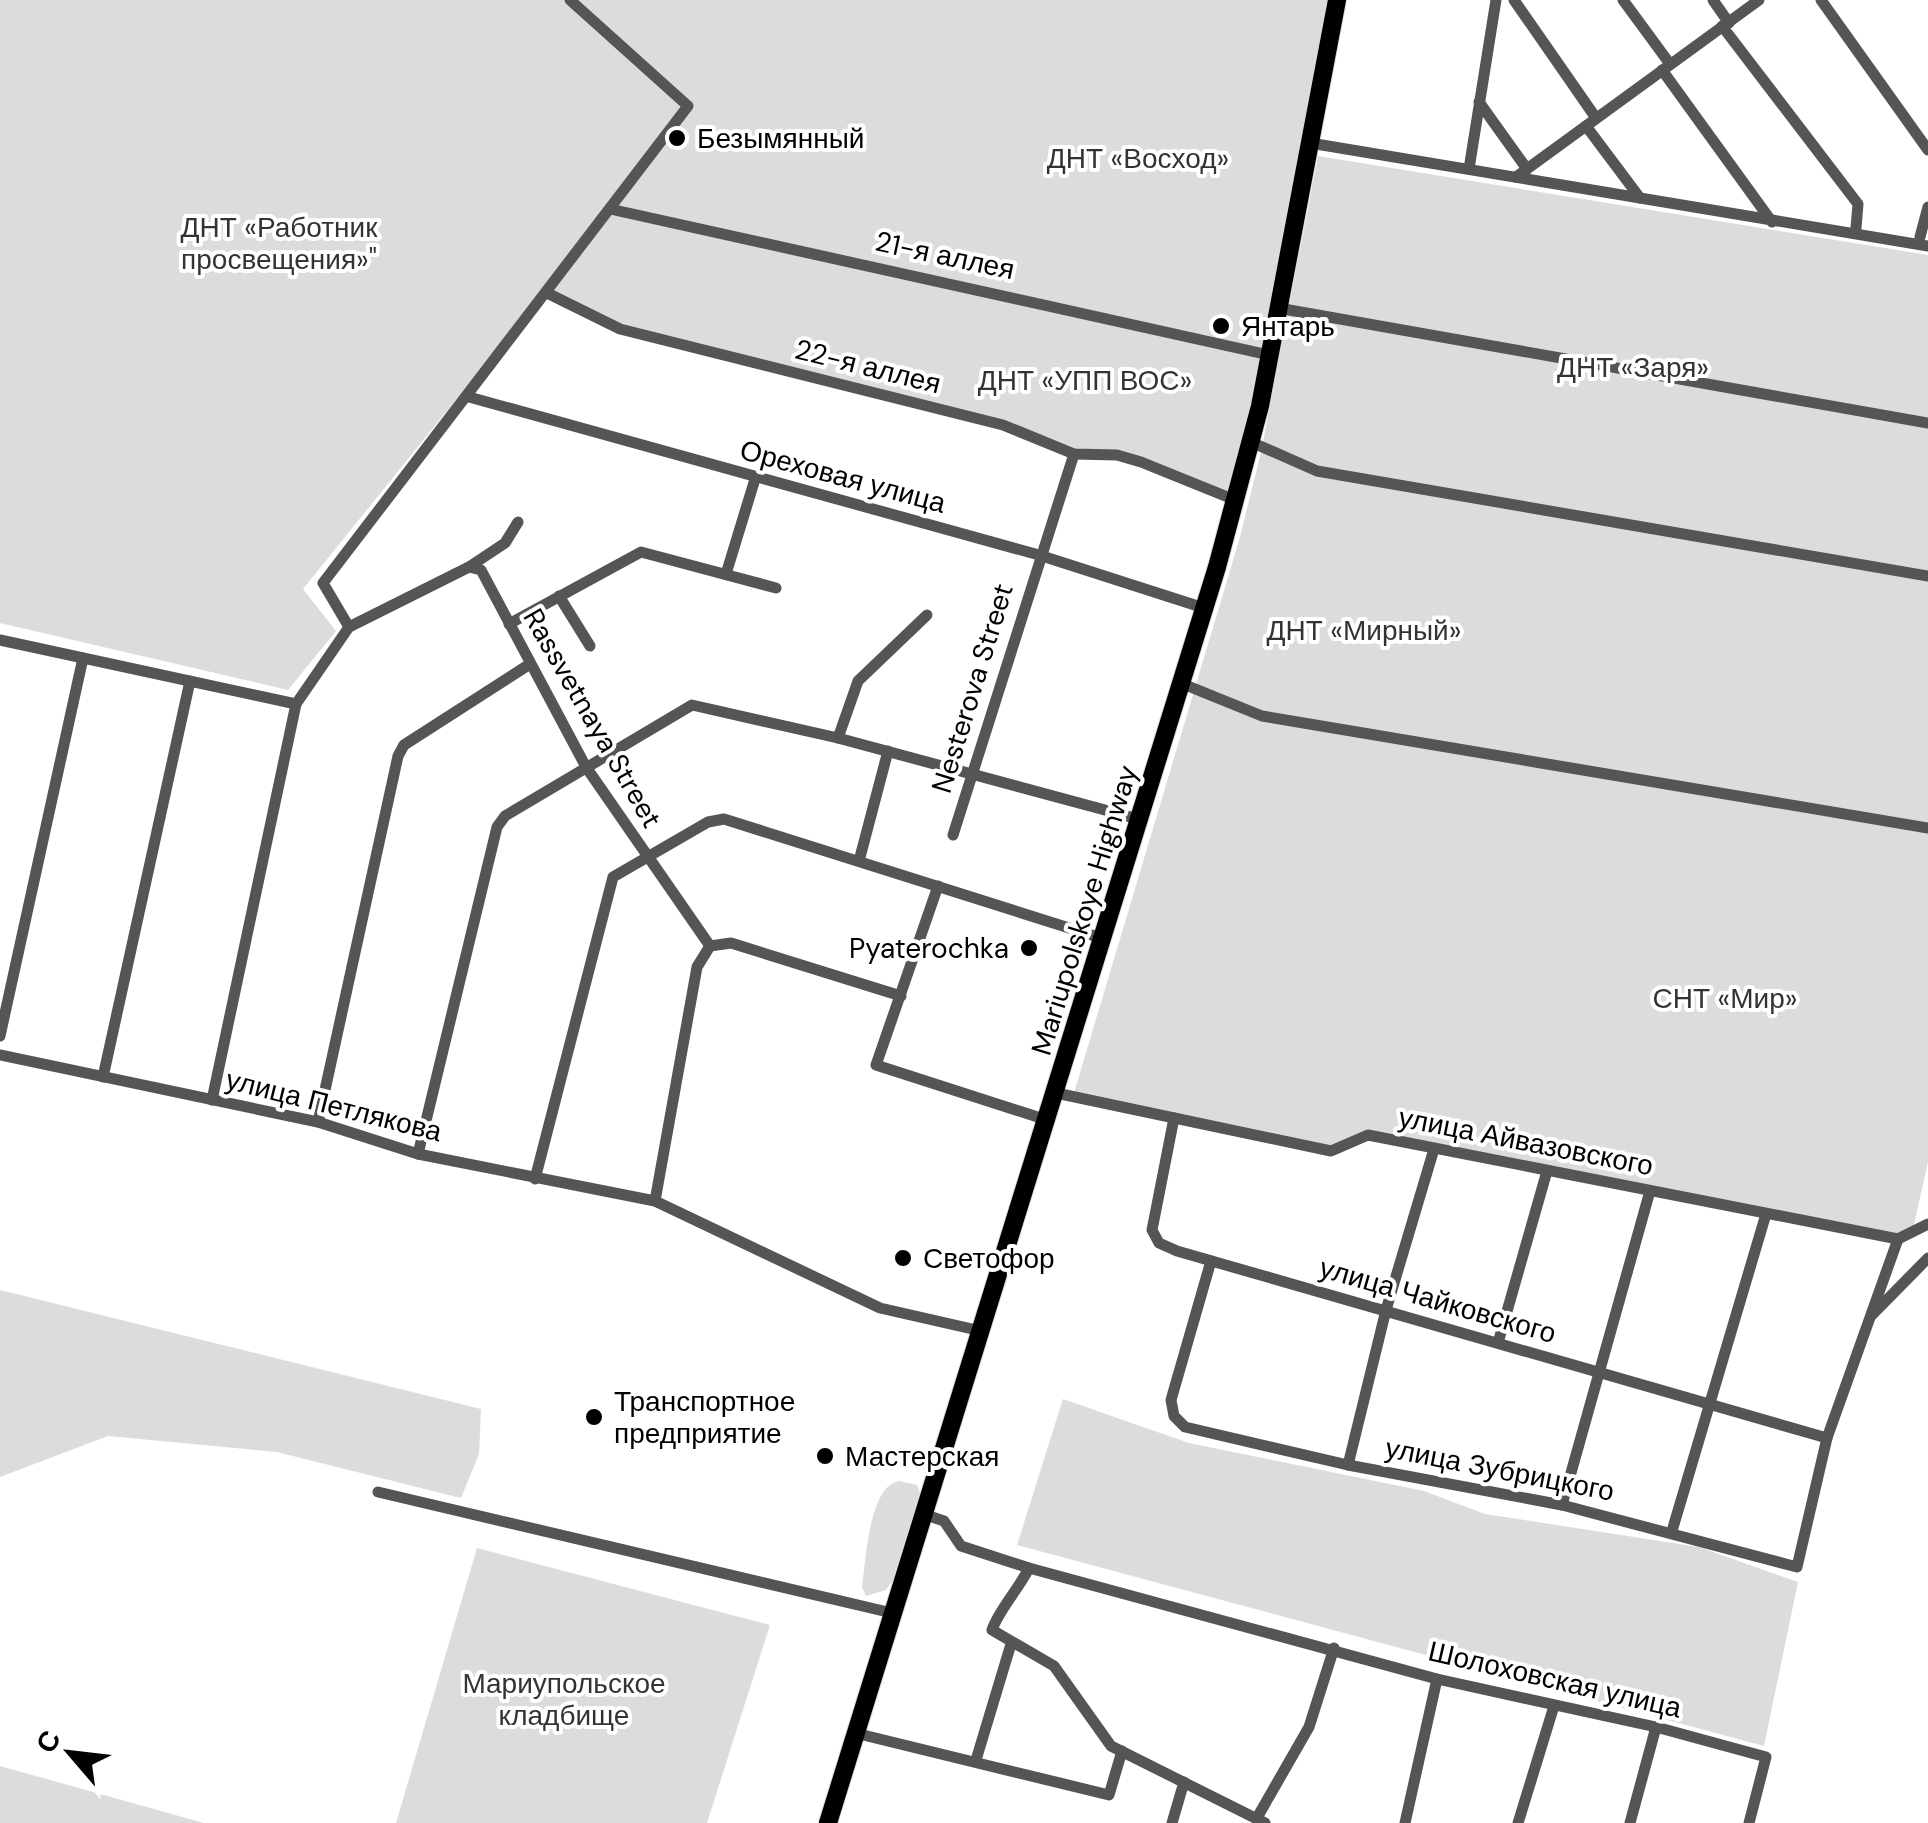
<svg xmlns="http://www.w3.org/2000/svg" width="1928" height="1823" font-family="'DM Sans',sans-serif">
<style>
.green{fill:#dcdcdc}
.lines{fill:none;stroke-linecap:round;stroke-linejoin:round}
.primary-casing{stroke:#dbdbdb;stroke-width:20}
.minor{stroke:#555;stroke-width:11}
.primary{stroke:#000;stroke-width:18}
.poi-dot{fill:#000;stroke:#fff;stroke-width:4}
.labels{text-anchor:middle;stroke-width:8;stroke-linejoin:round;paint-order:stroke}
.poi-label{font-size:28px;fill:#000;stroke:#fff;text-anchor:start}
.park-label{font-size:28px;fill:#333;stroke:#fff}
.street-label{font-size:28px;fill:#000;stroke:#fff}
</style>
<rect width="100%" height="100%" fill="#fff"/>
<g class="green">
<polygon points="0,0 1328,0 1264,347 1228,498 1141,462 1075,449 1003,425 620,329 542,293 303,589 336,631 288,690 0,623"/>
<polygon points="1318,156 1928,255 1928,1162 1911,1237 1367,1134 1331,1150 1074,1093 1240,537 1261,452"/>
<polygon points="0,1290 481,1409 479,1454 461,1498 277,1452 108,1436 0,1477"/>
<polygon points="1063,1399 1189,1443 1424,1491 1485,1514 1699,1547 1798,1582 1764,1746 1017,1545"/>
<path d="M 899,1481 L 917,1485 L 920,1493 L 893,1580 L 886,1590 L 866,1596 L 862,1587 C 866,1560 869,1486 899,1481 Z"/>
<polygon points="477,1548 770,1625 707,1823 396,1823"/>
<polygon points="0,1766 204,1823 0,1823"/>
</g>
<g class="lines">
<g class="primary-casing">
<polyline id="primary" points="828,1823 1217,567 1260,406 1337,0"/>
</g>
<g class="minor">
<polyline points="1514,0 1596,118"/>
<polyline points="1623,0 1670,64"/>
<polyline points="1713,0 1729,23"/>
<polyline points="1821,0 1928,150"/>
<polyline points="1722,26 1858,204 1856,228"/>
<polyline points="1662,70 1772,222"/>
<polyline points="1479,102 1527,169"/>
<polyline points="1586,126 1640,198"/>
<polyline points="1310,143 1928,246"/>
<polyline points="1469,169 1496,0"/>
<polyline points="1516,177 1759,0"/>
<polyline points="610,209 1269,355"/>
<polyline points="1920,237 1928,207"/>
<polyline points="547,293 620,329 1003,425 1074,454 1117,455 1141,462 1235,500"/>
<polyline points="1278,308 1928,423"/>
<polyline points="469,397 1039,555 1204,608"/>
<polyline points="1251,442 1317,471 1928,576"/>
<polyline points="469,567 481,570 586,767 710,946"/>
<polyline points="726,574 755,479"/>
<polyline points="559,596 590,646"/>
<polyline points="509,624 641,552 776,588"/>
<polyline points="349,627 323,583 688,106 570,0"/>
<polyline points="0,640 296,704"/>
<polyline points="1183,684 1262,716 1928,828"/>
<polyline points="838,738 858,681 927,615"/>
<polyline points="953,835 1074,454"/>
<polyline points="859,861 888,751"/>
<polyline points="938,886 876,1065 1047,1120"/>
<polyline points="0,1036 83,658"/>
<polyline points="0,1055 318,1122 418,1154 655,1201 880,1308 981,1331"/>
<polyline points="103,1077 190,681"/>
<polyline points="1056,1093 1331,1151 1368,1135 1898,1239 1928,1224"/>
<polyline points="212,1100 296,704 349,627 469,567 505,543 518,522"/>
<polyline points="1174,1118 1152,1230 1159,1243 1177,1251 1827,1438"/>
<polyline points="318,1122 398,756 404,745 530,664"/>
<polyline points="418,1154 497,827 505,816 692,705 838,738 1142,820"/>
<polyline points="535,1179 613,877 708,822 724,819 1104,939"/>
<polyline points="655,1201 697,967 710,946 731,943 901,996"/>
<polyline points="1211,1261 1171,1400 1174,1416 1185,1427 1348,1465 1562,1505 1797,1567 1827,1438 1898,1239"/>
<polyline points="1871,1316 1928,1258"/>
<polyline points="1498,1343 1547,1171"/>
<polyline points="1348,1465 1386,1310 1434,1149"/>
<polyline points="378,1492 892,1613"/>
<polyline points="1562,1505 1650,1191"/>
<polyline points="923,1514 944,1521 961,1546 1029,1568 1437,1679 1656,1727 1766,1757 1749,1823"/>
<polyline points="1672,1531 1766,1214"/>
<path d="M 1029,1568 C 1018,1590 998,1611 992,1630 L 1054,1666 L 1111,1746 L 1265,1823"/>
<polyline points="855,1733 1109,1795 1122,1751"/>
<polyline points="976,1760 1011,1644"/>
<polyline points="1258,1816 1309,1727 1334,1648"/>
<polyline points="1172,1823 1184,1782"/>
<polyline points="1405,1823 1437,1679"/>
<polyline points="1518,1823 1554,1706"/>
<polyline points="1630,1823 1656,1727"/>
</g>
<use href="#primary" class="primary"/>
</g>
<g class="poi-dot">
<circle cx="677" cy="138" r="10"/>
<circle cx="1221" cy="326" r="10"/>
<circle cx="1029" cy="948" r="10"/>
<circle cx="903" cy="1258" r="10"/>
<circle cx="594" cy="1417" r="10"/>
<circle cx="825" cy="1456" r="10"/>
</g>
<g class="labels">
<g class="poi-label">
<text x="697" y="148">Безымянный</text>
<text x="1241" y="336">Янтарь</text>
<text x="1009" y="958" text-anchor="end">Pyaterochka</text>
<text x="923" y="1268">Светофор</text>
<text x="614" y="1411">Транспортное<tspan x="614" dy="32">предприятие</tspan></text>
<text x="845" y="1466">Мастерская</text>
</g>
<g class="park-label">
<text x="1138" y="168">ДНТ «Восход»</text>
<text x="279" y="237">ДНТ «Работник<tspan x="279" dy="32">просвещения»"</tspan></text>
<text x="1633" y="377">ДНТ «Заря»</text>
<text x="1085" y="390">ДНТ «УПП ВОС»</text>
<text x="1364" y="640">ДНТ «Мирный»</text>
<text x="1725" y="1008">СНТ «Мир»</text>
<text x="564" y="1693">Мариупольское<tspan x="564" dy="32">кладбище</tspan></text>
</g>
<g class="street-label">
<text transform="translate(945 255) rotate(12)" y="10">21-я аллея</text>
<text transform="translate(868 366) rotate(14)" y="10">22-я аллея</text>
<text transform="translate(843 476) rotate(15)" y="10">Ореховая улица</text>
<text transform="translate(972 688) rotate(-73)" y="10">Nesterova Street</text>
<text transform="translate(593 718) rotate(60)" y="10">Rassvetnaya Street</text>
<text transform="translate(1084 910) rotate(-73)" y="10">Mariupolskoye Highway</text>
<text transform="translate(334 1105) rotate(14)" y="10">улица Петлякова</text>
<text transform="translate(1526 1141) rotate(11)" y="10">улица Айвазовского</text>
<text transform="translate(1438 1300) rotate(16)" y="10">улица Чайковского</text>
<text transform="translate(1500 1469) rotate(11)" y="10">улица Зубрицкого</text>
<text transform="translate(1555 1679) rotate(13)" y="10">Шолоховская улица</text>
</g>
</g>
<g transform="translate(70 1753) rotate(298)" stroke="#ffffff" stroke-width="8" paint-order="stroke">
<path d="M0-8L18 38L0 25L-18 38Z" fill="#000000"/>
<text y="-15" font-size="28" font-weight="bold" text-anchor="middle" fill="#000000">С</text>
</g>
</svg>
